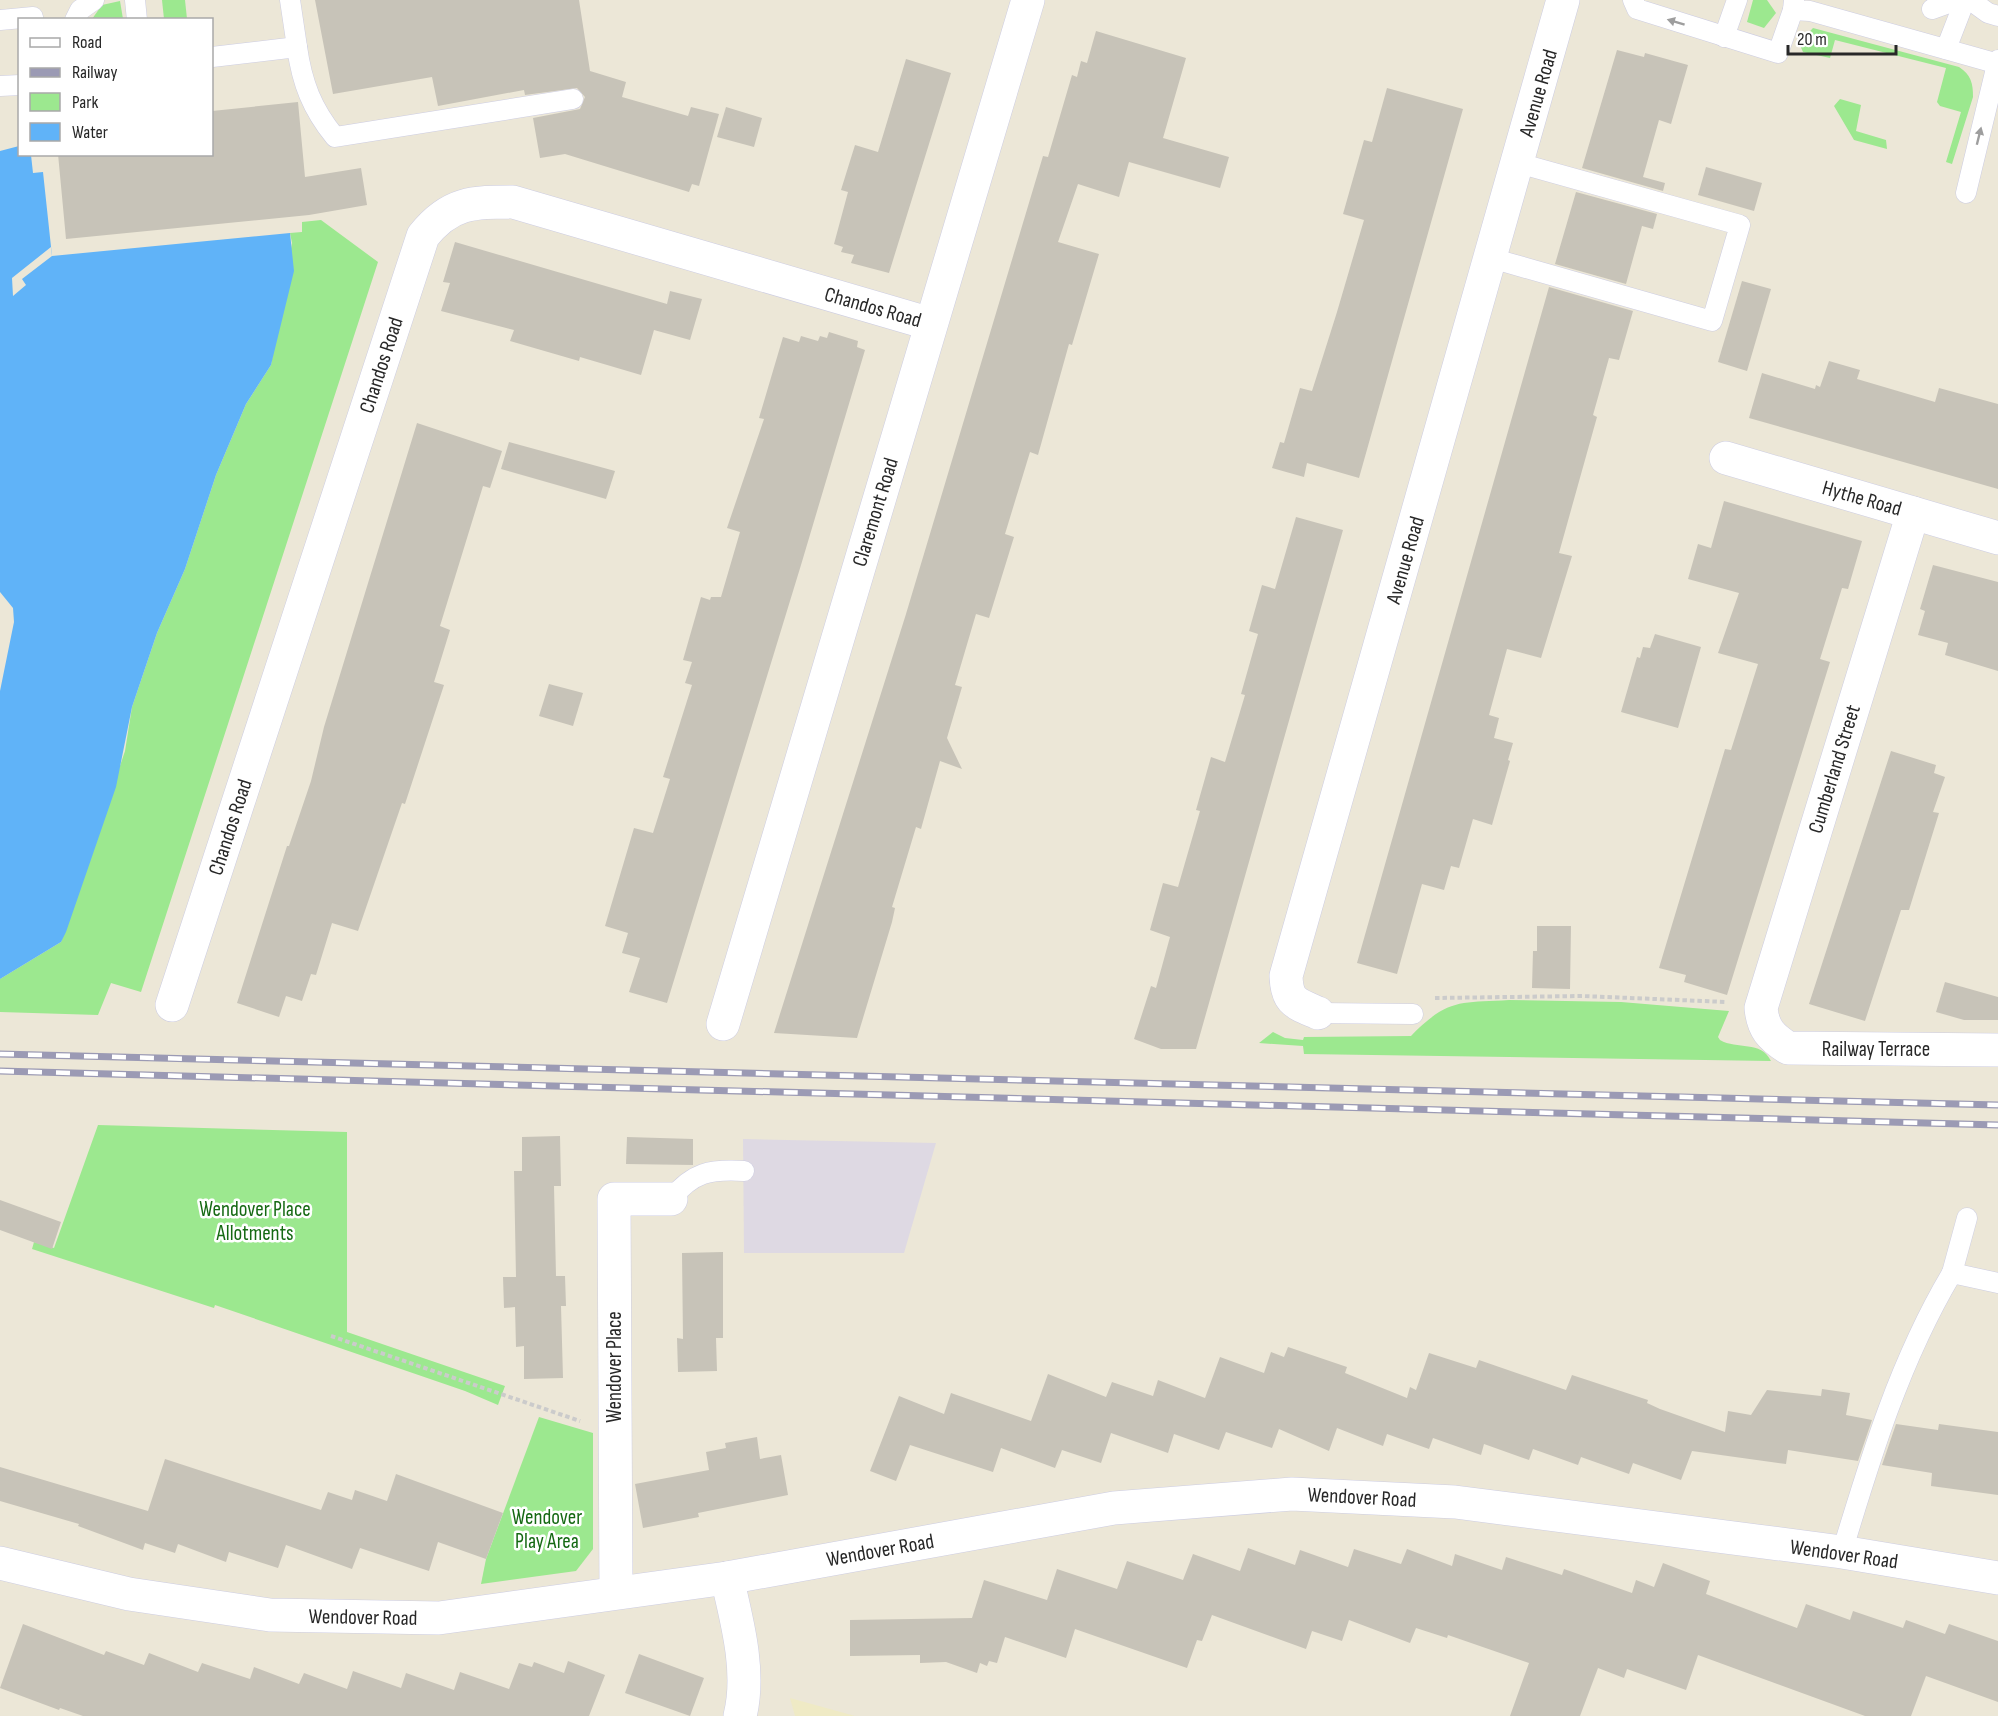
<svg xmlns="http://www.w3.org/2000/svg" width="1998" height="1716" font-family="'Sofia Sans Condensed',sans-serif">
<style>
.industrial{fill:#ded9e3}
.education{fill:#efeac5}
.green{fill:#9ce88f}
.water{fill:#60b3f8}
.pier{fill:#ece7d7}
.building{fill:#c7c3b8}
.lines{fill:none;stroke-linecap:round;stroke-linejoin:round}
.lane-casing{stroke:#cdcde2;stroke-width:21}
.street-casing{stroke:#cdcde2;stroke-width:34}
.path{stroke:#cbcbcb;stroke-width:4;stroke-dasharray:4.5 3;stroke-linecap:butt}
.lane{stroke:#fff;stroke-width:20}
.street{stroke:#fff;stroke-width:33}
.rail-casing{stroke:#9b9ab4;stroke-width:7}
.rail{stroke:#fff;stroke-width:4.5;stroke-dasharray:14;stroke-linecap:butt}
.oneway{fill:#9e9e9e}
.labels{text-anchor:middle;stroke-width:5;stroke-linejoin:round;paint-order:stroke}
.street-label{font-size:21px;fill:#282828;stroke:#fff}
.park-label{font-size:21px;fill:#156913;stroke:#fff}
</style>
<rect width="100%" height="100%" fill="#ece7d7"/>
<polygon class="industrial" points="743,1139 936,1143 904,1253 744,1253"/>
<polygon class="education" points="790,1698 855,1716 795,1716"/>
<g class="green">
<polygon points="162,0 185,0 187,19 164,19"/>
<polygon points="1753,0 1767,0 1776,13 1764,28 1747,22"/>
<polygon points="120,1 123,19 92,19 102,5"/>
<path d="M 1813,28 L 1959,67 C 1971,75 1973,83 1973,97 L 1952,164 L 1946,162 L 1961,112 L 1940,106 L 1937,102 L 1946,68 L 1835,40 L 1830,58 L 1803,52 L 1799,43 Z"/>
<polygon points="1840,99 1861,105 1856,131 1886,140 1887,149 1854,140 1834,106"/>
<polygon points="321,220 378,262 141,992 111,983 98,1015 0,1012 0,979 61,942 125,751 132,707 157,633 185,569 216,475 246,404 271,365 292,243 290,233 302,232 302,222"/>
<path d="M 1509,1000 L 1621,1002 L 1729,1011 L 1718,1037 L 1720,1040 C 1737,1050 1761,1040 1771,1061 L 1304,1054 L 1303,1046 L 1259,1043 L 1273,1032 L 1285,1038 L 1303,1040 L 1304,1037 L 1411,1036 C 1448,998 1460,1003 1509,1000 Z"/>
<polygon points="98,1125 347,1132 347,1332 505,1386 498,1405 465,1391 215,1305 214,1308 32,1249 34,1242 54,1248"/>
<polygon points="539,1417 593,1433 593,1549 576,1571 481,1584 486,1559"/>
</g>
<polygon class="water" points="19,146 20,154 31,155 33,173 43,172 52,256 290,233 294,271 271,365 246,404 216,475 185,569 157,633 132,707 116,787 66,932 61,942 0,979 0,691 14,622 13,608 0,592 0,151"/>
<polygon class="pier" points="51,247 52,256 22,279 26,285 13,296 12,278"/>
<g class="building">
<polygon points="315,0 579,0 590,71 626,82 622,97 688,116 691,107 719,114 699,186 692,184 689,192 565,154 540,158 533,118 580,109 585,97 577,88 525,95 524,90 438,106 432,77 333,94"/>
<polygon points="1096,31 1186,58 1163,138 1229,157 1220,188 1129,162 1119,197 1078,184 1058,242 1099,254 1072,345 1069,344 1038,455 1030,452 1005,534 1014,537 989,618 976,614 955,685 962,687 947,738 962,769 940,761 921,829 916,827 892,907 895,908 892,922 857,1038 774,1033 906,614 1043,156 1048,157 1072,75 1077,77 1081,61 1087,63"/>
<polygon points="1617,50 1644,57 1645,53 1688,65 1671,124 1659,120 1643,177 1665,183 1663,191 1582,168"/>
<polygon points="906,59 951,73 889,273 851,263 854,255 841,252 843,247 834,244 848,192 841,190 855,145 878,152"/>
<polygon points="1387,88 1463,109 1359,478 1307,463 1304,477 1272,468 1280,442 1284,443 1300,388 1312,391 1337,312 1364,220 1343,214 1364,140 1372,142"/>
<polygon points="298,102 305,177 361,168 367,205 309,215 66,239 58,154 212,154 212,111"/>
<polygon points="726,107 762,118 754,147 717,137"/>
<polygon points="1706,167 1762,183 1754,211 1698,195"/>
<polygon points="1576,192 1657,214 1653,229 1642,226 1626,284 1555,264"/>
<polygon points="455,242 667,304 670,291 702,299 690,340 654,330 641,375 580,357 579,361 510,341 514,330 441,311 450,283 443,282"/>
<polygon points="1742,281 1771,289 1747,371 1718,362"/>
<polygon points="1549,287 1633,311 1619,360 1609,358 1593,415 1597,417 1559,553 1572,556 1541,658 1507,649 1489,715 1499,718 1494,738 1513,743 1508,760 1510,761 1492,825 1473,819 1459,868 1451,866 1444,890 1422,884 1397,974 1357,963"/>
<polygon points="829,332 858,341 857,347 865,350 801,565 667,1003 629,992 640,958 622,953 628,933 605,926 634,828 653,833 670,779 663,777 692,685 685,683 692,662 683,660 701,597 710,600 711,597 721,597 740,532 727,528 764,419 759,418 783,337 799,342 801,336 818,341 820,336 827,338"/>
<polygon points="1829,361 1860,370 1857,379 1935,402 1939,388 1998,404 1998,489 1749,418 1762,373 1815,389 1816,385 1820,387"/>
<polygon points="417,423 502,451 490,488 483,486 440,626 450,630 434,682 444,685 405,804 402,803 358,931 332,923 316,975 311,974 302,1001 286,996 279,1017 237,1003 287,846 289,846 311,781 324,727"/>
<polygon points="509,442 615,471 606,499 501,469"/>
<polygon points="1724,501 1862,541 1848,589 1842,588 1820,659 1830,662 1727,995 1684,982 1686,975 1659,968 1725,749 1731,750 1758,664 1718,653 1739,593 1688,579 1698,544 1711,548"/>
<polygon points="1296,517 1343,530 1196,1049 1161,1049 1134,1039 1151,986 1156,988 1170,937 1150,930 1163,883 1178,887 1200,811 1196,810 1211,757 1225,762 1245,695 1241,694 1258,634 1249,631 1262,585 1275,589"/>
<polygon points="1933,565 1998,582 1998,671 1945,655 1948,643 1918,635 1925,611 1920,609"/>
<polygon points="1655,634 1701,647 1678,728 1621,712 1637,657 1640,658 1643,647 1650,648"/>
<polygon points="549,684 583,693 573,726 539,716"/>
<polygon points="1891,751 1936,765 1934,773 1945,777 1933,812 1939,813 1909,910 1901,910 1865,1021 1809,1004"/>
<polygon points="1537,926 1571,926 1570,989 1532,988 1533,951 1537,951"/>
<polygon points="1945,982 1998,997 1998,1020 1964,1020 1936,1012"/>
<polygon points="560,1136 561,1186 554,1186 556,1276 565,1276 566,1306 561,1306 563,1378 524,1379 524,1346 516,1347 515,1307 504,1308 503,1277 516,1277 514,1171 522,1171 522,1137"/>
<polygon points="627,1137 693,1139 693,1165 626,1164"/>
<polygon points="0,1200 61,1222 52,1249 0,1230"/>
<polygon points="723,1252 723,1338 716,1338 717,1371 678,1372 677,1338 683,1339 682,1253"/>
<polygon points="1288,1347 1347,1367 1345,1373 1407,1398 1410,1387 1416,1390 1429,1353 1476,1368 1479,1360 1566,1390 1572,1375 1648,1400 1647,1403 1660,1409 1725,1432 1728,1411 1751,1415 1767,1390 1821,1396 1822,1389 1850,1393 1846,1415 1872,1420 1858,1461 1788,1450 1786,1464 1692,1451 1681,1480 1633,1463 1629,1474 1581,1457 1578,1465 1533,1449 1529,1460 1484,1444 1481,1455 1433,1438 1429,1449 1387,1434 1383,1446 1337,1428 1329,1451 1279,1429 1272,1448 1226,1432 1219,1450 1174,1434 1168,1453 1111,1433 1101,1463 1062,1450 1055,1468 1001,1448 993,1472 910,1445 896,1481 870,1471 899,1396 944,1414 951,1393 1031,1421 1048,1374 1106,1397 1112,1382 1153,1396 1158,1380 1205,1398 1220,1357 1264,1373 1271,1352 1284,1357"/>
<polygon points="1896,1424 1938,1430 1939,1424 1998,1432 1998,1495 1931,1486 1932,1473 1882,1465"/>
<polygon points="757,1437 760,1459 781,1455 788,1495 698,1513 699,1517 643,1528 635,1484 709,1470 706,1452 726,1448 725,1443"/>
<polygon points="165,1459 321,1510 328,1492 352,1500 355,1490 387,1501 396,1474 503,1513 486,1559 438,1542 429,1571 360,1548 352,1569 286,1545 278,1568 229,1552 226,1562 178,1544 175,1553 145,1543 143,1550 78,1526 79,1524 0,1501 0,1467 148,1511"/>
<polygon points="1248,1548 1295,1565 1300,1550 1348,1567 1354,1549 1401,1564 1407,1549 1452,1566 1455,1554 1502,1570 1506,1557 1562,1575 1564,1569 1632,1593 1636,1580 1654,1587 1663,1563 1710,1581 1706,1594 1797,1628 1806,1604 1850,1620 1853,1611 1903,1628 1906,1620 1945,1634 1949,1624 1998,1641 1998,1702 1926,1676 1911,1716 1865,1716 1698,1655 1686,1690 1627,1669 1624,1678 1598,1668 1580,1716 1510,1716 1529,1663 1448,1635 1447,1638 1416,1628 1410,1643 1349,1620 1342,1641 1312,1631 1306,1649 1212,1615 1202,1641 1197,1640 1187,1668 1075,1629 1066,1658 1005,1637 997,1663 989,1661 987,1666 980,1663 977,1673 946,1662 920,1663 920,1655 850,1656 850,1620 972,1618 984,1580 1047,1600 1057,1569 1117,1589 1127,1561 1183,1580 1193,1554 1240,1571"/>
<polygon points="23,1624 104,1655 106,1651 144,1665 149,1653 198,1672 202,1663 250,1679 254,1667 299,1684 304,1673 347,1689 353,1671 401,1688 406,1673 454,1690 460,1672 509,1689 519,1663 532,1667 534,1662 564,1673 568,1661 605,1675 589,1716 83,1716 60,1708 59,1710 0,1688"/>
<polygon points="639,1654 704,1678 690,1716 625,1693"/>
</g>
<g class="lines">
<g class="lane-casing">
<g id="lane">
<polyline points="135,0 137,20"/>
<polyline points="290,0 297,47"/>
<polyline points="1633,0 1637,9 1778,53 1793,10"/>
<polyline points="1794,0 1793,10 1810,11 1998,64"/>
<polyline points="1970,0 1988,13 1998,16"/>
<polyline points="1932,9 1957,0"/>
<polyline points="0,20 33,17"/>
<polyline points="75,20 80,10 94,0"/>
<polyline points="1724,37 1737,0"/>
<polyline points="1946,49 1965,0"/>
<path d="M 212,57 L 297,47 C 302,83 312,109 335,137 L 573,99"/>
<polyline points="0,86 20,85"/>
<polyline points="1966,193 1998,60"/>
<polyline points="1491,258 1712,321 1740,225 1518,163"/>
<polyline points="1318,1013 1413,1014"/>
<path d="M 671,1199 C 693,1172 710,1169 744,1171"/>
<polyline points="1952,1273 1967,1218"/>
<path d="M 1842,1552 C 1871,1456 1900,1360 1952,1273 L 1998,1283"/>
</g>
</g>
<g class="street-casing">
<g id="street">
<polyline points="1726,458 1998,538"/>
<path d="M 1913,513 L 1761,1008 C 1763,1029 1771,1037 1788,1048 L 1998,1050"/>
<path d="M 172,1005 L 423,236 C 450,202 473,202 513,202 L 931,324"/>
<path d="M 1318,1013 C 1295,1003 1287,1002 1286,976 L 1563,0"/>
<polyline points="723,1024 1028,0"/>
<polyline points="0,1563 129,1594 270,1615 439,1618 727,1578 1114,1508 1292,1494 1455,1502 1842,1552 1998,1578"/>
<path d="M 727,1578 C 737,1621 751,1672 740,1716"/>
<polyline points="616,1592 614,1199 671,1199"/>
</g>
</g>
<g class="path">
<polyline points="1435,998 1582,996 1727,1002"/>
<polyline points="331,1336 580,1421"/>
</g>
<use href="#lane" class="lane"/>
<use href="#street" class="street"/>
<g class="rail-casing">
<g id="rail">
<polyline points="0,1054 1998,1105"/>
<polyline points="0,1071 1998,1125"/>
</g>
</g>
<use href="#rail" class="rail"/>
</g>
<defs><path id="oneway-solid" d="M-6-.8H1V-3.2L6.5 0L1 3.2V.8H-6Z" transform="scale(1.5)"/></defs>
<g class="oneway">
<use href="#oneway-solid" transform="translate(1676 22) rotate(-163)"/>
<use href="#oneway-solid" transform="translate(1979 136) rotate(-76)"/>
</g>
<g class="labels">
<g class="street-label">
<text transform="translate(1538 93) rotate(-74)" y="7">Avenue Road</text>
<text transform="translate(873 307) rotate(16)" y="7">Chandos Road</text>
<text transform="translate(381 365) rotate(-72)" y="7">Chandos Road</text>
<text transform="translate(1862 498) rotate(16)" y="7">Hythe Road</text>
<text transform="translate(875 512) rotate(-73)" y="7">Claremont Road</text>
<text transform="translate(1405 560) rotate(-74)" y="7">Avenue Road</text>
<text transform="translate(1834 769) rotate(-73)" y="7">Cumberland Street</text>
<text transform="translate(230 827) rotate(-72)" y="7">Chandos Road</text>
<text x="1876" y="1056">Railway Terrace</text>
<text transform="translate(614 1367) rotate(-90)" y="7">Wendover Place</text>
<text transform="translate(1362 1497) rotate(3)" y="7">Wendover Road</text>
<text transform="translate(880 1550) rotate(-10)" y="7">Wendover Road</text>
<text transform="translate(1844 1554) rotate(8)" y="7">Wendover Road</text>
<text transform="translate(363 1617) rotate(1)" y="7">Wendover Road</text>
</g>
<g class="park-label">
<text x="255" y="1216">Wendover Place<tspan x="255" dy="24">Allotments</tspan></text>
<text x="547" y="1524">Wendover<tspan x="547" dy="24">Play Area</tspan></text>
</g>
</g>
<rect x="18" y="18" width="195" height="138" fill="#ffffff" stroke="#a9a9a9" stroke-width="1.5"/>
<rect x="30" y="38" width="30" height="9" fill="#ffffff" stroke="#a9a9a9" stroke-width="1.5"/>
<text x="72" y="48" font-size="18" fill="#282828">Road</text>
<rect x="30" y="68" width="30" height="9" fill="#9b9ab4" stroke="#a9a9a9" stroke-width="1.5"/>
<text x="72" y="78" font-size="18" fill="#282828">Railway</text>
<rect x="30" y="93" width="30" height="18" fill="#9ce88f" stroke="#a9a9a9" stroke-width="1.5"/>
<text x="72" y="108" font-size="18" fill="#282828">Park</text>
<rect x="30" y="123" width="30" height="18" fill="#60b3f8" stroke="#a9a9a9" stroke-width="1.5"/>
<text x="72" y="138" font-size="18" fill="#282828">Water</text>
<path d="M1788 45v9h108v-9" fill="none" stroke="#282828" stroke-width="3"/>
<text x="1797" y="45" font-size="18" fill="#282828" stroke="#ffffff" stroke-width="4.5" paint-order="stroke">20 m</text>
</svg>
